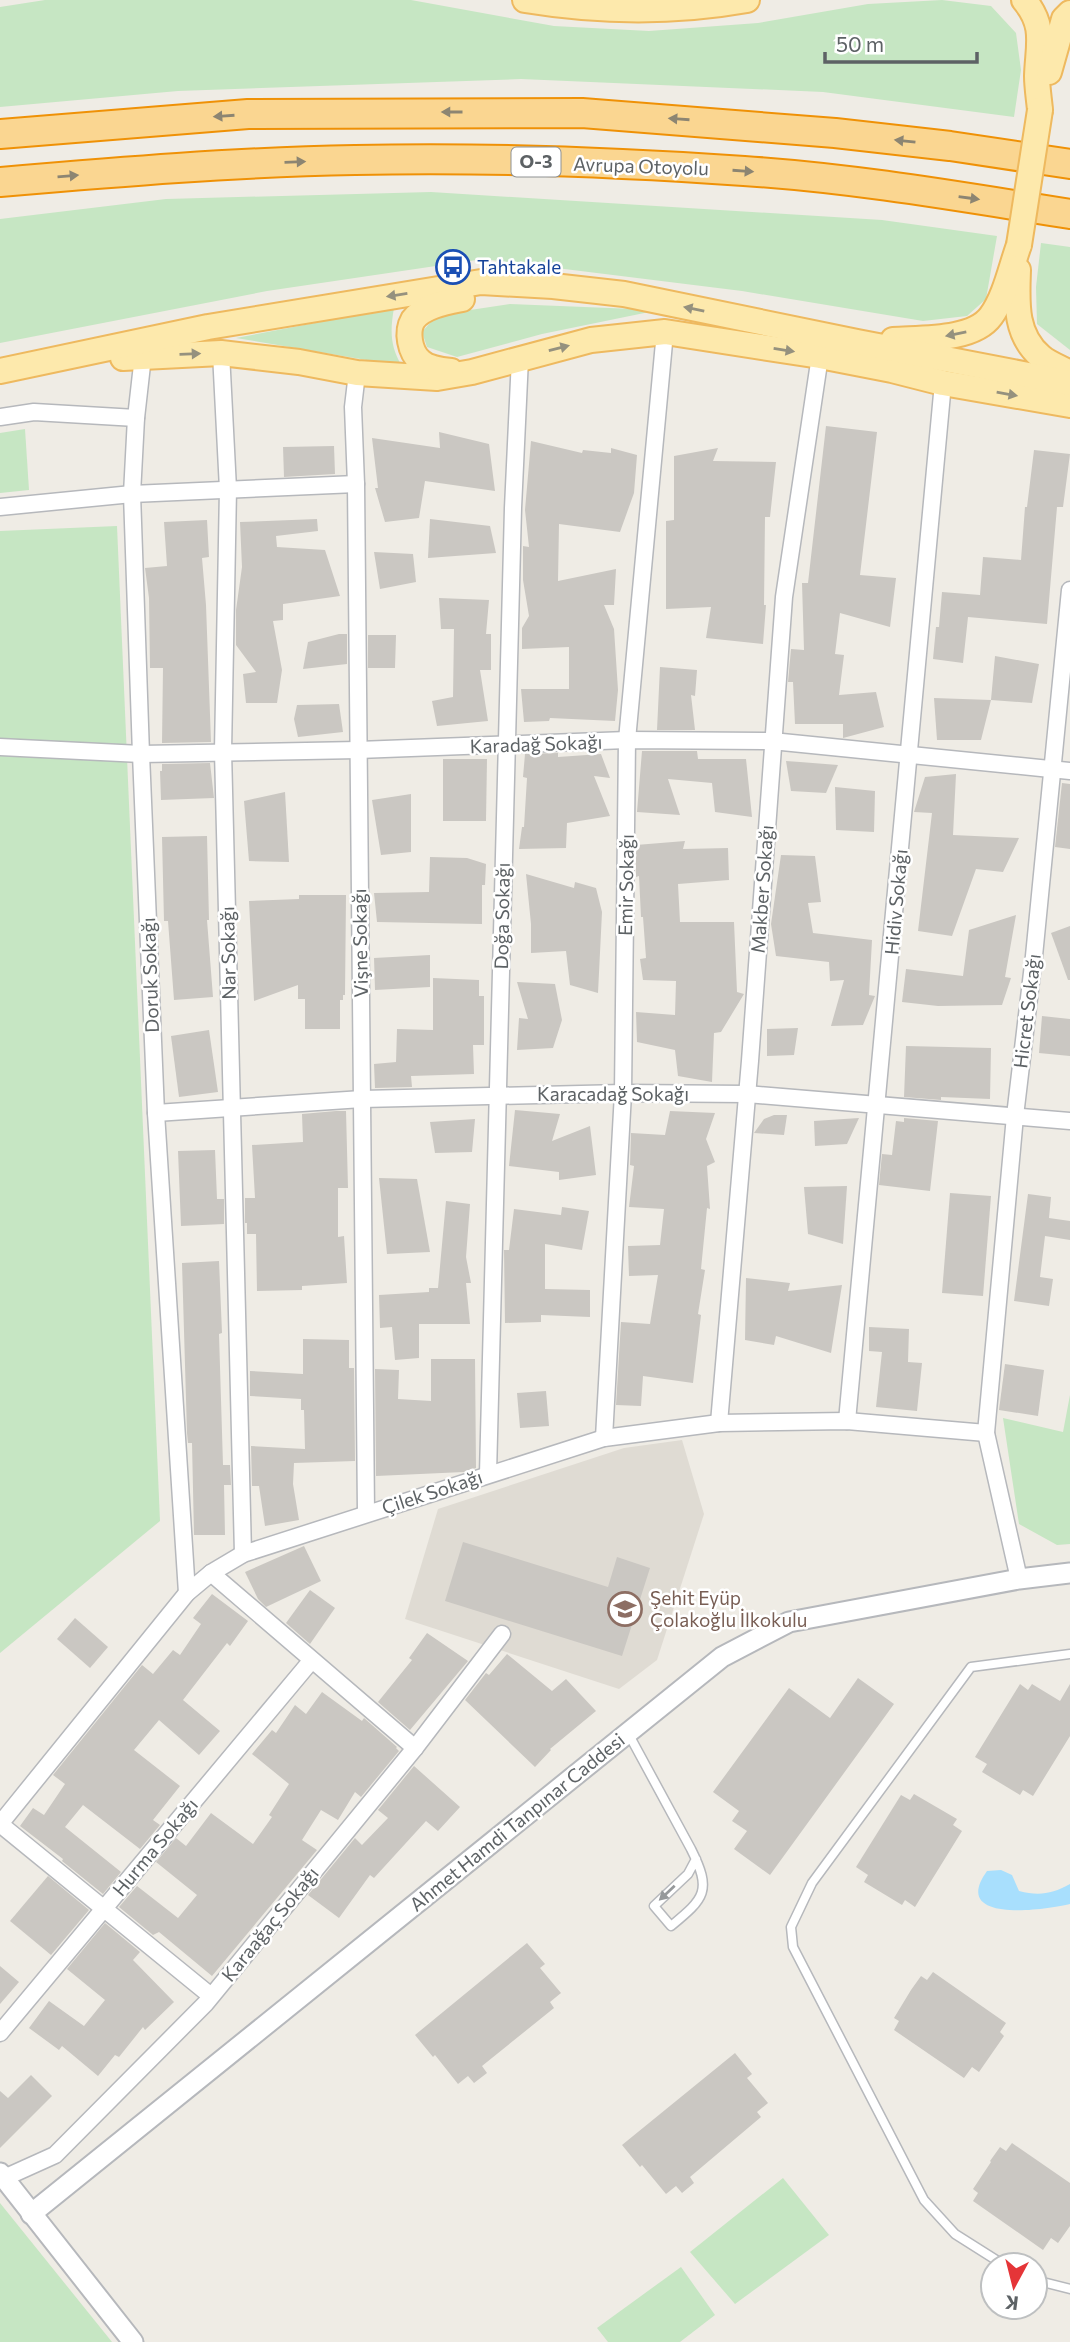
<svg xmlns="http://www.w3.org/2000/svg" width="1070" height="2342" font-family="Commissioner,sans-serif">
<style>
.education{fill:#dfdbd3}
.green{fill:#c6e6c3}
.water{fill:#a8dffd}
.building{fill:#cac7c2}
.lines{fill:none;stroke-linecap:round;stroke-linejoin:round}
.service-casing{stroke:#b6b8bc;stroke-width:11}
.minor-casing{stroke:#b6b8bc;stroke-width:19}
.tertiary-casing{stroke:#b6b8bc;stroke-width:23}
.primary-casing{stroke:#eeb95f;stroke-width:28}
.motorway-casing{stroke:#ef9106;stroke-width:32}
.service{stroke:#fff;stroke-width:8}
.minor{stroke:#fff;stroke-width:16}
.tertiary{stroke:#fff;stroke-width:19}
.primary{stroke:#fde9ac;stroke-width:24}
.motorway{stroke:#fad691;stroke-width:28}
.primary-bridge-casing{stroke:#eeb95f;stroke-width:28;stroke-linecap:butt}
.primary-bridge{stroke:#fde9ac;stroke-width:24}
.oneway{fill:#8c8572}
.oneway2{fill:#95917e}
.oneway3{fill:#96999b}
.labels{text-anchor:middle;stroke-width:5;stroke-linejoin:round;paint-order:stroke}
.shield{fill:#fff;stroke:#8e9193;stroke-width:2}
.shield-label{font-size:18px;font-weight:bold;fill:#5d6265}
.street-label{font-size:19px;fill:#5d6265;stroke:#fff}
.transit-label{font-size:19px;fill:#164399;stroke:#fff;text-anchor:start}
.education-label{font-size:19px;fill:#785e54;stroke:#fff;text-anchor:start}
</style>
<rect width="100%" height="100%" fill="#efece5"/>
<polygon class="education" points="682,1440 704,1514 657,1660 619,1689 405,1619 438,1509 624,1448"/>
<g class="green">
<polygon points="45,0 411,0 554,26 649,31 758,23 868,4 942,0 991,6 1016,33 1021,70 1014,117 823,92 521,79 178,91 0,107 0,7"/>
<polygon points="431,192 882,220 997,236 986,299 967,316 923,321 742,291 483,259 267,291 0,343 0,219 166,199"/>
<polygon points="1041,243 1070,247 1070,350 1037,324 1036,287"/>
<polygon points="510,304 659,310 542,334 457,357 427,347 422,332 437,315"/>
<path d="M 394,308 C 390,331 390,346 402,366 L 236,338 Z"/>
<polygon points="25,429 29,490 0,493 0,433"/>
<polygon points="117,526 160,1521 0,1653 0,531"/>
<polygon points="1070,1395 1070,1544 1057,1545 1019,1524 1003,1418 1063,1432"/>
<polygon points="783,2178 829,2235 735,2304 690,2252"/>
<polygon points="0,2203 112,2342 0,2342"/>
<polygon points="681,2267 715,2315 680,2342 608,2342 597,2328"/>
</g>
<path class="water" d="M 1001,1870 L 1012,1875 L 1019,1891 C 1039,1896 1052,1894 1070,1884 L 1070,1904 C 1045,1910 949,1924 987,1871 Z"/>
<g class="building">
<polygon points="826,426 877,432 860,575 896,578 890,627 840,613 835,654 844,655 839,695 876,692 884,727 843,738 843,724 795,724 793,682 788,682 791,649 804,650 802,583 808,583"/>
<polygon points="439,432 489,444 495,491 425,481 419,518 385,522 375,488 378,488 372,438 440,448"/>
<polygon points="531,441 582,453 583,450 611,453 611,448 637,455 634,493 620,532 559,524 558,581 616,569 614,605 604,605 614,629 618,690 615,721 550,718 549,721 524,722 521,689 569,689 569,647 522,649 522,628 529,616 523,580 523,546 529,547 525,510"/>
<polygon points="334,446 335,474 284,477 283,447"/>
<polygon points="718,448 713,461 776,462 770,517 765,517 764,605 766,605 763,644 706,638 711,607 666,609 666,521 674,520 674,456"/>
<polygon points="1034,450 1070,454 1063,507 1057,507 1047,624 968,617 963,663 933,659 936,627 939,627 942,592 980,595 983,557 1021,560 1025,507 1027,507"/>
<polygon points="317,519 318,531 276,536 277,547 325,550 340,596 283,604 283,620 273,621 282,670 277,703 246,703 243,674 256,672 236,645 236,610 242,567 240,522"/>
<polygon points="430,519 490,526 496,553 428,558"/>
<polygon points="207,520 209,557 202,558 206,605 211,742 162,743 163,668 150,668 149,598 145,568 167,566 164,522"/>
<polygon points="374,552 413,554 416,582 380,589"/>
<polygon points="439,598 489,600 486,634 491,634 491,670 480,670 488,721 437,726 432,701 453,697 454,629 441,629"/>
<polygon points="339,634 347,634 347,664 303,669 308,642"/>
<polygon points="368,635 396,635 395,668 368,668"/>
<polygon points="995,656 1039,664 1032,703 991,700"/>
<polygon points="660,667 697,670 695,696 691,695 695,730 657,730"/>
<polygon points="934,698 991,700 981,740 937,740"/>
<polygon points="339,704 343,732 298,737 294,719 297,705"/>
<polygon points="642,751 697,751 698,759 746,759 752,817 715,812 712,783 668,779 680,815 637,812"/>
<polygon points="558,753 558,757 601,754 610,778 594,776 610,816 567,823 566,848 519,849 522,827 524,827 527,778 523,777 525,754"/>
<polygon points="443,759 487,759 486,821 443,821"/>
<polygon points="786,761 800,762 838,765 826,793 791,791"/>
<polygon points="210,763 214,798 161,800 160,771 162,771 162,764"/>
<polygon points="956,774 953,835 1019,838 1003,872 976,869 952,936 918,931 932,813 914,812 925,777"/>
<polygon points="1062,783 1070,784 1070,849 1055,847"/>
<polygon points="835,787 875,791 874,832 836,830"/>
<polygon points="285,792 289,862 249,861 244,801"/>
<polygon points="411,794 411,852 381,855 372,800"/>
<polygon points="207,836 209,920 207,920 213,997 174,1000 168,921 164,921 162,837"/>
<polygon points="685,841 683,849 728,848 729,880 678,884 680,922 734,922 737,992 744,994 721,1032 714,1033 712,1082 678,1076 675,1050 637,1042 636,1012 675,1015 676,981 643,980 640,959 646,958 643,917 641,917 639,876 636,877 636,845"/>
<polygon points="781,855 815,856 821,902 808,903 813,933 872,940 869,995 875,996 863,1025 831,1026 844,980 830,981 829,962 776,956 771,924"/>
<polygon points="430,857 467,858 486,864 485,885 482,885 482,924 377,922 374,893 429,892"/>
<polygon points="526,874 574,888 575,882 596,888 602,912 598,993 570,985 566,951 531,953 531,924"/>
<polygon points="299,895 346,895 345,995 343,995 343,1000 340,1000 340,1029 305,1029 305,999 298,999 298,985 254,1001 249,901 299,899"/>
<polygon points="1016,915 1005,977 1011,978 1002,1005 938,1006 902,1002 906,969 963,976 969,930"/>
<polygon points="1070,926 1070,980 1068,980 1051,933"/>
<polygon points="430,955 430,987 375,990 374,958"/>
<polygon points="433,978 479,980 479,996 484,996 484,1045 473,1045 474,1074 411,1076 412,1087 375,1088 374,1064 396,1062 397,1029 433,1030"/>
<polygon points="517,982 555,984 562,1020 553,1048 517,1050 519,1018 528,1019"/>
<polygon points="1042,1016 1070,1019 1070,1056 1039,1053"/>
<polygon points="798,1028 794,1055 767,1056 767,1029"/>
<polygon points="209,1030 218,1092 179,1097 171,1036"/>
<polygon points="906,1046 991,1048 990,1099 941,1097 941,1100 904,1097"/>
<polygon points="515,1110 560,1114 552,1141 590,1126 596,1175 559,1180 559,1172 509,1166"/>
<polygon points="336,1111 346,1111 348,1188 338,1188 338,1237 344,1236 347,1283 302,1286 302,1290 257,1291 256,1234 247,1234 247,1223 245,1223 245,1198 255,1198 252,1145 303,1142 302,1114"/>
<polygon points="670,1111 715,1113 706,1139 715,1162 707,1166 710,1209 707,1208 701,1269 705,1270 698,1314 701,1315 693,1383 643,1376 641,1406 616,1405 621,1322 650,1324 658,1275 629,1276 628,1246 660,1245 664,1209 629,1207 634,1166 630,1165 631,1133 665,1135"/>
<polygon points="774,1115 787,1115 784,1135 754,1133 764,1119"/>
<polygon points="859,1118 847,1144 815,1146 814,1121"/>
<polygon points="904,1118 938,1121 930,1191 879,1185 882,1154 892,1155 896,1121 904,1122"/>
<polygon points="475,1119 472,1152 435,1153 430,1122"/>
<polygon points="215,1150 217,1199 224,1199 224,1224 181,1226 178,1151"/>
<polygon points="379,1178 417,1179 430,1252 387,1254"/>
<polygon points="847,1186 843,1244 808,1234 804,1187"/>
<polygon points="950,1193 991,1196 983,1296 942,1293"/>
<polygon points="1028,1194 1051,1197 1049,1218 1070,1221 1070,1240 1045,1236 1040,1277 1053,1279 1049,1306 1014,1301"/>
<polygon points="446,1201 470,1204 466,1257 471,1283 466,1283 470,1324 419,1324 419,1358 395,1360 392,1327 380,1328 379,1295 429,1292 429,1288 438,1288"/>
<polygon points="562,1207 589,1211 582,1250 545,1244 545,1289 590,1290 590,1317 541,1315 541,1322 505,1323 504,1250 509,1250 514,1209 561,1215"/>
<polygon points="219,1261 222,1333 219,1334 223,1465 230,1465 231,1485 224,1485 225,1535 194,1535 192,1443 188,1443 187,1433 182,1263"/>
<polygon points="746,1278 790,1283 788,1291 842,1285 831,1353 776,1336 774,1345 745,1340"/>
<polygon points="869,1327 909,1329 908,1362 922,1363 917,1411 876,1407 882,1352 869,1351"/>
<polygon points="303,1339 349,1340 349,1368 354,1368 355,1461 294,1463 293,1484 299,1520 265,1526 259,1486 252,1486 251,1446 305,1449 304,1410 301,1410 301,1399 250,1396 250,1371 303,1374"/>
<polygon points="431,1359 475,1359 476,1468 464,1472 376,1476 375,1369 399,1370 398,1399 431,1401"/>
<polygon points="1005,1364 1044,1370 1038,1416 999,1410"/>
<polygon points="546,1391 549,1426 520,1428 517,1393"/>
<polygon points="463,1542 608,1587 617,1557 650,1568 622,1656 445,1601"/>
<polygon points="304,1546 321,1581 266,1607 258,1599 245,1572"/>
<polygon points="310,1590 335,1608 310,1644 286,1623"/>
<polygon points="212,1594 248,1621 230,1646 227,1643 183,1700 220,1731 199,1755 159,1720 134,1750 180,1786 153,1820 160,1825 140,1849 83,1805 65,1827 121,1872 103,1894 62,1861 63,1859 20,1826 33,1808 44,1815 65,1784 53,1775 142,1665 153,1674 173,1650 180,1655 201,1624 193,1618"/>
<polygon points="75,1618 108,1647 90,1668 57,1639"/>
<polygon points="427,1633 468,1661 410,1730 378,1702 412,1660 409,1658"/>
<polygon points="507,1654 552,1691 566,1679 596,1711 550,1749 551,1750 535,1767 465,1700 486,1673 489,1675"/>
<polygon points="858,1678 894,1704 770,1875 734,1849 747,1831 732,1821 739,1811 713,1792 789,1688 830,1718"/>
<polygon points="1020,1684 1028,1690 1032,1684 1060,1701 1070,1684 1070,1736 1033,1796 1023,1790 1020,1795 982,1772 987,1764 975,1757"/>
<polygon points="322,1692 362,1721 364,1718 397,1747 396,1748 399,1751 361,1797 355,1792 338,1820 321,1810 302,1840 317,1850 212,1976 159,1932 153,1935 119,1907 137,1886 178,1918 197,1895 156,1862 176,1838 186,1846 211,1813 253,1844 272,1817 269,1815 289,1784 252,1754 272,1730 276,1733 295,1705 306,1714"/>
<polygon points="414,1766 460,1807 438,1831 426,1821 374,1878 370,1875 339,1918 308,1895 355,1838 362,1845 388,1818 378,1810"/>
<polygon points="914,1794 957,1819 953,1825 962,1831 915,1907 905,1900 902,1905 864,1882 868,1875 856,1867 901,1795 910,1800"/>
<polygon points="48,1876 89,1910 51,1955 10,1921"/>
<polygon points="105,1923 140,1952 133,1960 174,2002 145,2030 143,2027 119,2057 115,2055 98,2076 62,2046 59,2050 29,2028 49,2001 84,2026 105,2000 67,1969"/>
<polygon points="527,1943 545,1964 540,1968 561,1993 550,2002 554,2008 482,2066 487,2073 474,2083 468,2076 458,2084 435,2055 433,2057 415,2035"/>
<polygon points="0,1966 19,1982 0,2004"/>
<polygon points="933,1972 1006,2023 1000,2032 1004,2036 979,2072 972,2067 964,2078 894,2030 899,2021 894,2018 911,1990 921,1976 927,1980"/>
<polygon points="735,2053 752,2074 747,2078 768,2103 757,2112 761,2117 690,2177 694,2183 682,2193 676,2186 666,2194 642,2165 640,2167 622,2145"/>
<polygon points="31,2075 52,2096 0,2148 0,2091 8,2098"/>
<polygon points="1012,2143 1070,2183 1070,2226 1058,2243 1051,2238 1043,2250 973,2201 978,2193 973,2189 991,2162 990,2161 1000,2147 1006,2151"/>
</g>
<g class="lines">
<g class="service-casing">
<g id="service">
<path d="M 628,1733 L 691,1849 C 712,1891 705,1898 671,1926 L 654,1906 L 688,1874 L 696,1859"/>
<polyline points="1004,2265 955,2234 924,2200 793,1947 791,1927 812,1883 971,1667 1070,1654"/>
<polyline points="1035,2280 1070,2289"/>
</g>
</g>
<g class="minor-casing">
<g id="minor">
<polyline points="221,353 228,489 223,751 243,1554"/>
<polyline points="143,356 136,418 132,494 141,754 156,1113 187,1593"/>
<polyline points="357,373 353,407 356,484 366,1513"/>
<polyline points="0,417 34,412 136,418"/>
<polyline points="0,507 132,494 356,484"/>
<polyline points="0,747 141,754 358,750 627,740 772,741 1070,771"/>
<polyline points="156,1113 362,1099 623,1093 747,1094 1070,1121"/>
<polyline points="847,1421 943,383"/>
<polyline points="719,1423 750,1061 784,597 820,356"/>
<polyline points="604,1438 623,1093 627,740 665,332"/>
<polyline points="488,1474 513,508 520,358"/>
<polyline points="211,1573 415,1748"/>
<polyline points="1019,1579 986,1433 1015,1116 1034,956 1070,590"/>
<polyline points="0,1824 187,1593 211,1573 243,1554 604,1438 719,1423 847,1421 986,1433"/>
<polyline points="0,1824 211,1996"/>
<polyline points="0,2033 311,1661"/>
<polyline points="4,2178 55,2155 206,2003 415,1748 502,1634"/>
</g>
</g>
<g class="tertiary-casing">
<g id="tertiary">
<polyline points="0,2173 133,2342"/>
<polyline points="31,2214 722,1657 789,1622 1019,1579 1070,1573"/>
</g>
</g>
<g class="primary-casing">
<g id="primary">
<path d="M 525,0 C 598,12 674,13 747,0"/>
<path d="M 1024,0 C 1046,26 1038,45 1037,76 C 1037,87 1039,99 1040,110"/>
<polyline points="1049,72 1064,19 1070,13"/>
<path d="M 1018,270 C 1017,301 1014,334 1041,357 C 1049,364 1061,368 1070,373"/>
<path d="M 893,340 C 921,338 973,341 991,316 C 1005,297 1011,267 1019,245"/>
<polyline points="123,358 221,353 299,362 357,373 437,378 472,372 591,340 665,332 820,356 892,370 943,383 1070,405"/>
<polyline points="0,371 208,327 481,282 553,286 624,294 857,342 1070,383"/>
<path d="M 451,371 C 441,370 427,368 420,361 C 410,352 406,332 413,320 C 423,306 447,302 462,299"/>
</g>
</g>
<g class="motorway-casing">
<g id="motorway">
<polyline points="0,134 248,114 582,113 835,133 950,146 1070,164"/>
<path d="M 0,182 C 118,172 237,162 355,160 C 484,157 615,162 744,171 C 853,178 962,197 1070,214"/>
</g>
</g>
<use href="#service" class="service"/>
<use href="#minor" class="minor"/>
<use href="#tertiary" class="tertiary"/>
<use href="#primary" class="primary"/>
<use href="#motorway" class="motorway"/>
<g class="primary-bridge-casing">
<polyline id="primary-bridge" points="1019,245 1040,110"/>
</g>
<use href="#primary-bridge" class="primary-bridge"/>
</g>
<defs><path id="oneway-solid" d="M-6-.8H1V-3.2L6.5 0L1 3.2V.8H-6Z" transform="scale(1.75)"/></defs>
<g class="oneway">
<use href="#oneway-solid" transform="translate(452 112) rotate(-180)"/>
<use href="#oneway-solid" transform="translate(224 116) rotate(176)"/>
<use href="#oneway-solid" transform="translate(679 119) rotate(-176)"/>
<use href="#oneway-solid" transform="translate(905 141) rotate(-174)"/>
<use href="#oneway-solid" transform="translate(295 162) rotate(-2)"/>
<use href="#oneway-solid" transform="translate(743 171) rotate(4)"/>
<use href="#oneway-solid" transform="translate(68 176) rotate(-5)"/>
<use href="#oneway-solid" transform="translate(969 198) rotate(8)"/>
</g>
<g class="oneway2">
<use href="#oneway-solid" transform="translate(397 295) rotate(171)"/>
<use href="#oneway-solid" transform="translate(694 309) rotate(-168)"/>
<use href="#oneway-solid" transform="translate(956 334) rotate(169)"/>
<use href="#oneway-solid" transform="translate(559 348) rotate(-14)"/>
<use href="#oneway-solid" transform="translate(784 350) rotate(9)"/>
<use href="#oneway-solid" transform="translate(190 354) rotate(-2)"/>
<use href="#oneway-solid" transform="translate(1007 394) rotate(10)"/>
</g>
<use class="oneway3" href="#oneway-solid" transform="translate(667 1893) rotate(137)"/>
<defs>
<g id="bus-ring" transform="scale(1.75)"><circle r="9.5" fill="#fff" stroke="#1a4fb4" stroke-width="1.5"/><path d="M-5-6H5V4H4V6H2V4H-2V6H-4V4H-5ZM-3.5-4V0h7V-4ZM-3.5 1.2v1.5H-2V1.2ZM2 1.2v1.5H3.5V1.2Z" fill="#1a4fb4"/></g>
<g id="school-ring" transform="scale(1.75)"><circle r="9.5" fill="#fff" stroke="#8d6e63" stroke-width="1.5"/><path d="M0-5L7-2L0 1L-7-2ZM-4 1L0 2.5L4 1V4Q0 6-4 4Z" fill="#8d6e63"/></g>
</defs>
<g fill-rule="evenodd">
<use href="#bus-ring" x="453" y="267"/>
<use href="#school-ring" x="625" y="1609"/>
</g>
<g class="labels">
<rect class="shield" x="511.5" y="147.5" width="49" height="29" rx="5"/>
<g class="shield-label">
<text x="536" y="168">O-3</text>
</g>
<g class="street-label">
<text transform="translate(641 166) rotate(2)" y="7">Avrupa Otoyolu</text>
<text transform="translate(536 744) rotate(-2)" y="7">Karadağ Sokağı</text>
<text transform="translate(626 885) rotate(-89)" y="7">Emir Sokağı</text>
<text transform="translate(762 889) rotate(-86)" y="7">Makber Sokağı</text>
<text transform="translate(896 902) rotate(-85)" y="7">Hidiv Sokağı</text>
<text transform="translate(502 916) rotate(-89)" y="7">Doğa Sokağı</text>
<text transform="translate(360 943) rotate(-91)" y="7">Vişne Sokağı</text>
<text transform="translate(228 953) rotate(-91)" y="7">Nar Sokağı</text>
<text transform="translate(150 975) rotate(-92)" y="7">Doruk Sokağı</text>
<text transform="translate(1027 1011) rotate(-83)" y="7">Hicret Sokağı</text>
<text x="613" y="1101">Karacadağ Sokağı</text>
<text transform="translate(432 1492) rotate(-18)" y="7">Çilek Sokağı</text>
<text transform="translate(517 1822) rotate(-39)" y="7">Ahmet Hamdi Tanpınar Caddesi</text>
<text transform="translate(155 1847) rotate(-50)" y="7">Hurma Sokağı</text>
<text transform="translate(270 1924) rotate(-51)" y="7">Karaağaç Sokağı</text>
</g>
<g class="transit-label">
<text x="477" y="274">Tahtakale</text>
</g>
<g class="education-label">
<text x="650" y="1605">Şehit Eyüp<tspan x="650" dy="22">Çolakoğlu İlkokulu</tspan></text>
</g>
</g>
<g transform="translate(1014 2286) rotate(187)"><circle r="33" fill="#ffffff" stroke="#bec0c1" stroke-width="2"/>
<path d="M0-5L12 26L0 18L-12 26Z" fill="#e53538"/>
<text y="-10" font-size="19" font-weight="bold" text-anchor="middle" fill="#5d6265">K</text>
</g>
<path d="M825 52v10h152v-10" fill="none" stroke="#5d6265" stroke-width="3.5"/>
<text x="836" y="52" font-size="21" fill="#5d6265" stroke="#ffffff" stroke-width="5" paint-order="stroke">50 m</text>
</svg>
